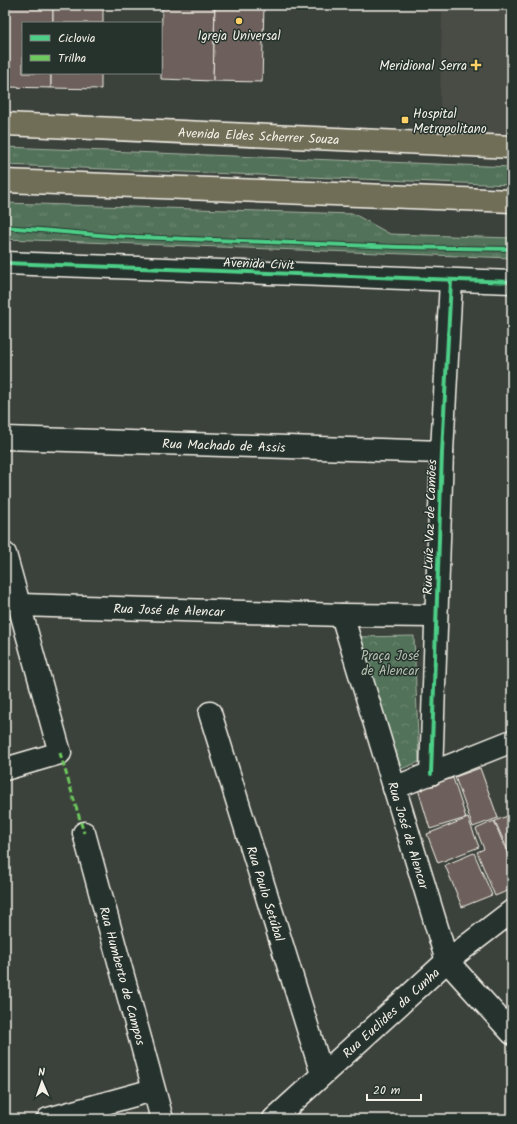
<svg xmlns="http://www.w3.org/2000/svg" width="517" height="1124" font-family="Kalam,sans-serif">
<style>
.built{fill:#4a4b45}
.grass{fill:url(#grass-tufts);stroke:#a4b2a1}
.park{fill:url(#park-crowns);stroke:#a4b2a1}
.building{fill:#6d615b;stroke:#f4f1e8}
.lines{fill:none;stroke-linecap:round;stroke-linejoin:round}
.minor-casing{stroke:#f4f1e8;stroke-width:25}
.major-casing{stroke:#f4f1e8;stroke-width:25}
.minor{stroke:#26332d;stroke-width:22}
.major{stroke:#716e59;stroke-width:22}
.quiet{stroke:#6dc95d;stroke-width:3;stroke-dasharray:6 3;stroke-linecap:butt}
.cycleway-casing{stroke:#26332d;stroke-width:6}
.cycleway{stroke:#4dcf88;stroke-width:4}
.poi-dot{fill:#ffd166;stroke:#26332d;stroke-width:1.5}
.labels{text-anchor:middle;stroke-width:3;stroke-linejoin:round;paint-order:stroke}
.poi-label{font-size:13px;fill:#f4f1e8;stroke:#26332d}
.street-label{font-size:13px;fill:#f4f1e8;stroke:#26332d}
.park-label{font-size:13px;fill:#b4beaf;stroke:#26332d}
</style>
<defs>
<pattern id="grass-tufts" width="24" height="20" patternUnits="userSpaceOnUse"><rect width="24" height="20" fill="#53725a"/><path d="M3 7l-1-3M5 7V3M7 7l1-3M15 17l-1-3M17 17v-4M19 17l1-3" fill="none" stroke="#6c8772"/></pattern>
<pattern id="park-crowns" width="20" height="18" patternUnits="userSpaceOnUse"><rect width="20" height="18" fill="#53725a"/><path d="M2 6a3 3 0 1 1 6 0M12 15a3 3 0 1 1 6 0" fill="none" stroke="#6c8772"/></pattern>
</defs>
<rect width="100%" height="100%" fill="#3b413b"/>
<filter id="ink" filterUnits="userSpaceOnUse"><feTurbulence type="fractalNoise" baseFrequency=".025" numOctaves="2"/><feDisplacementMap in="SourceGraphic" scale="8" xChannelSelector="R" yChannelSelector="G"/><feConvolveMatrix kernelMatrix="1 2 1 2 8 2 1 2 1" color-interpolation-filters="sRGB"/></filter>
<g filter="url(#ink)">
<polygon class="built" points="417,5 512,5 512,139 439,138 442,12 417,12"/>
<g class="grass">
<polygon points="5,147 512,167 512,185 5,165"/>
<polygon points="5,203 354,214 390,234 512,238 512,258 5,239"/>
</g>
<polygon class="park" points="414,636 419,762 396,771 355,637"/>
<g class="building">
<polygon points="5,5 53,5 53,23 23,23 23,73 51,73 51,88 5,87"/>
<rect x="53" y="5" width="50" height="18"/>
<polygon points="162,5 215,5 213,81 161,79"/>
<polygon points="215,5 264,5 262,82 213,81"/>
<polygon points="51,73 101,73 101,89 51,88"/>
<polygon points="480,768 498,818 473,827 455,777"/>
<polygon points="453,778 466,818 430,829 418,789"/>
<polygon points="512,814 512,860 495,821"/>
<polygon points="468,818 479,847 438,863 427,834"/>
<polygon points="494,821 512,864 512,889 495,896 477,852 484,849 476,829"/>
<polygon points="474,853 492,895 462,907 445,865"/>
</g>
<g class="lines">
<g class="minor-casing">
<g id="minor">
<polyline points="5,263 512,282"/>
<path id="s1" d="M 5,438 L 442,452"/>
<polyline points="5,554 60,753 5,769"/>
<path id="s2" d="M 20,605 L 342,615 L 436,616"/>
<path id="s3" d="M 342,615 L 447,961 L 512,1033"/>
<path id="s4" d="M 210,713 L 322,1074"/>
<polyline points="431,774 442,452 451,281"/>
<polyline points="394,788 512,741"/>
<path id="s5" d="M 84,833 L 162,1119"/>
<polyline points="48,1119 153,1090"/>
<path id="s6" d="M 274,1119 L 447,961 L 512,911"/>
</g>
</g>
<g class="major-casing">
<g id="major">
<path id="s7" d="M 5,124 L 512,147"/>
<polyline points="5,181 512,201"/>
</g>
</g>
<use href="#minor" class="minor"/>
<use href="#major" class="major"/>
<polyline class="quiet" points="60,753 84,833"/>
<g class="cycleway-casing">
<g id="cycleway">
<polyline points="5,227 110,236 398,247 512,249"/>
<polyline points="5,263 512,282"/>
<polyline points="431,774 442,452 451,281"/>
</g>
</g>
<use href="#cycleway" class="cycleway"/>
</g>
</g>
<g class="poi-dot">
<circle cx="239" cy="21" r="4"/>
<path d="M474 59h4v4h4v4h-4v4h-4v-4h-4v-4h4z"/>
<rect x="401" y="116" width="8" height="8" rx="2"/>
</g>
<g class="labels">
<g class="poi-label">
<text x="239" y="40">Igreja Universal</text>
<text x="467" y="70" text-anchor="end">Meridional Serra</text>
<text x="413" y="118" text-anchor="start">Hospital<tspan x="413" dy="15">Metropolitano</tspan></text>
</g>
<g class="street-label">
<text dy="5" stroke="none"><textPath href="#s7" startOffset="254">Avenida Eldes Scherrer Souza</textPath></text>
<text transform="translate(259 263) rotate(2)" y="5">Avenida Civit</text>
<text dy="5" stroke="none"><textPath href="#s1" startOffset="219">Rua Machado de Assis</textPath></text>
<text transform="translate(429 527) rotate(-88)" y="5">Rua Luíz Vaz de Camões</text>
<text dy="5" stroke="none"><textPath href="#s2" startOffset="149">Rua José de Alencar</textPath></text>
<text dy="5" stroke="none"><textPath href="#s3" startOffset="230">Rua José de Alencar</textPath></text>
<text dy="5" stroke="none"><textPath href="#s4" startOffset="189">Rua Paulo Setúbal</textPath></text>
<text dy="5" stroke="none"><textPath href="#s5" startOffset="148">Rua Humberto de Campos</textPath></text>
<text dy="5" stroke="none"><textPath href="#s6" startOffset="158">Rua Euclides da Cunha</textPath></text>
</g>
<g class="park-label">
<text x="390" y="660">Praça José<tspan x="390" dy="15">de Alencar</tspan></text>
</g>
</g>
<rect width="517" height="1124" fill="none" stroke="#26332d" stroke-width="20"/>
<rect x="10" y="10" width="497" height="1104" fill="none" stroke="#f4f1e8" stroke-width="1.5" filter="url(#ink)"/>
<rect x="22" y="22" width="140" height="52" fill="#26332d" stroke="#787f78"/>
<rect x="30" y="35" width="20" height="6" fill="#4dcf88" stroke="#787f78"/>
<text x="58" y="42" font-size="12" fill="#f4f1e8">Ciclovia</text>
<rect x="30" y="55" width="20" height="6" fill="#6dc95d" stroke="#787f78"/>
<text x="58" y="62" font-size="12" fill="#f4f1e8">Trilha</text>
<g transform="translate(42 1082) rotate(358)" stroke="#26332d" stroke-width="3" paint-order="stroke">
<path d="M0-3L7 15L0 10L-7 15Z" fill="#f4f1e8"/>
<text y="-6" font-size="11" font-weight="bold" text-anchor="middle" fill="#f4f1e8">N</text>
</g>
<path d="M367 1094v6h54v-6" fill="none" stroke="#f4f1e8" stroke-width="2"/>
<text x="373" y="1094" font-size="12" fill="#f4f1e8" stroke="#26332d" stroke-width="3" paint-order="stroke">20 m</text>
</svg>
